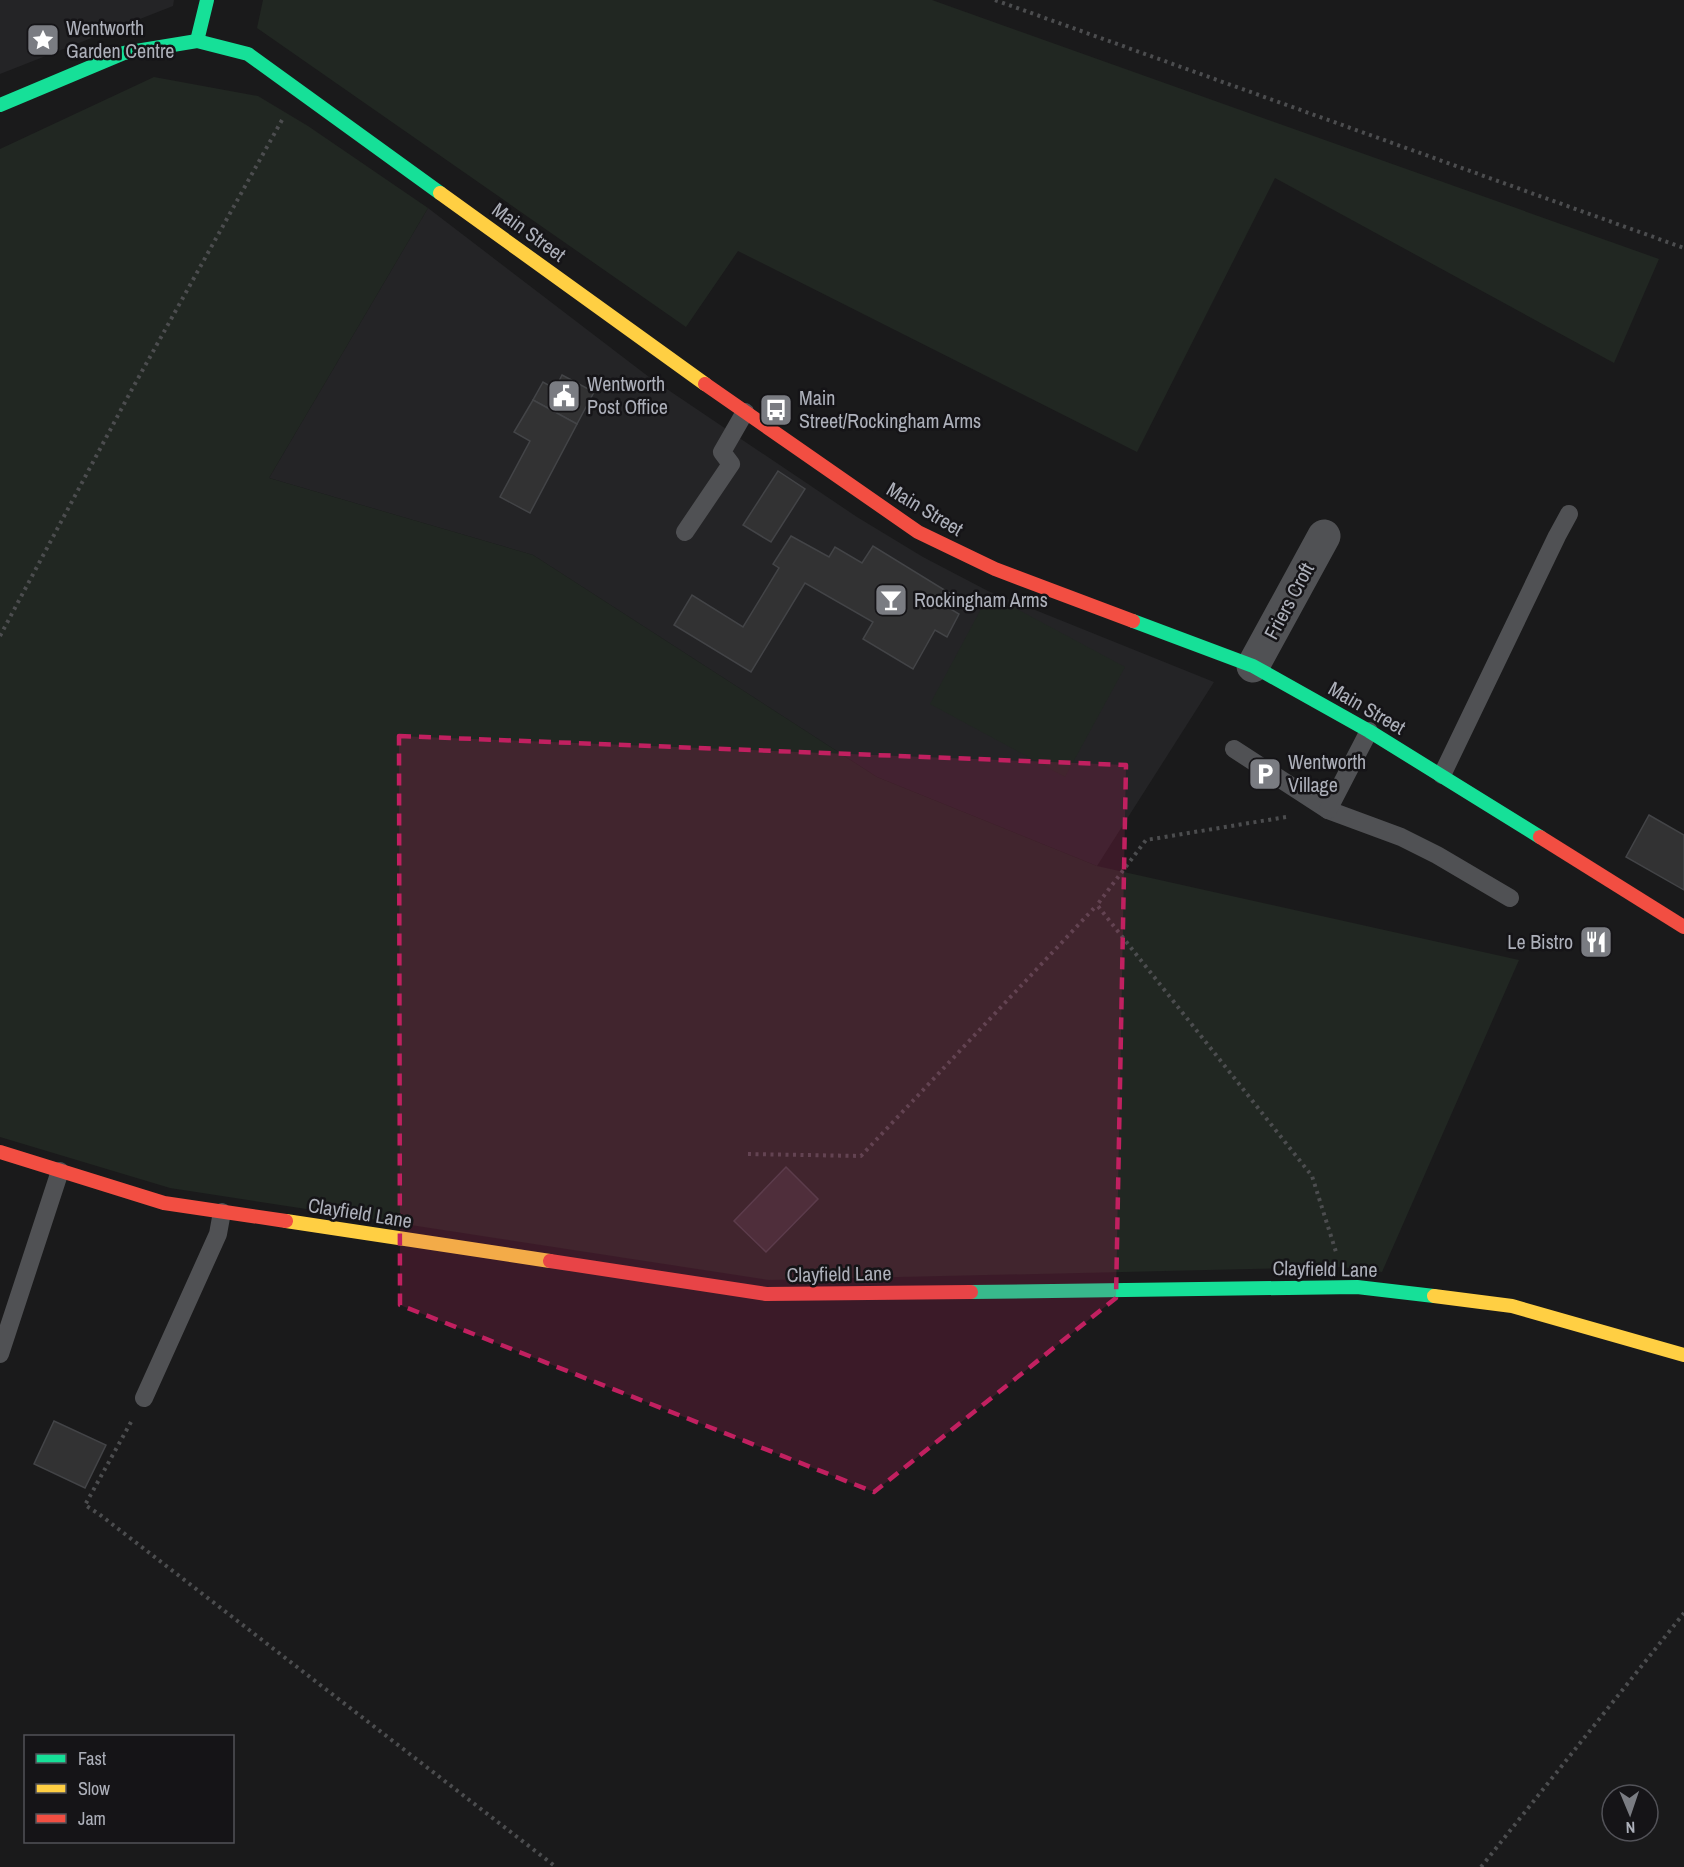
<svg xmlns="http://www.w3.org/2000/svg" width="1684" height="1867" font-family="'Archivo Narrow',sans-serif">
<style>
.built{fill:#242426}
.green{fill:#212722}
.building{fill:#323233;stroke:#434447;stroke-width:1.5}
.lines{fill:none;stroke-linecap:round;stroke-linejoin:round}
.path{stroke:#4c4d4f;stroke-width:4;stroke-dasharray:3 4.5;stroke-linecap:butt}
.lane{stroke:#505154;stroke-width:18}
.street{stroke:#505154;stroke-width:33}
.fast{stroke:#16e098;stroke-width:14}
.slow{stroke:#ffcf43;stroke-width:14}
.jam{stroke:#f24e42;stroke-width:14}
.marked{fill:#c12060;fill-opacity:0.2;stroke:#c12060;stroke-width:4.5;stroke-dasharray:12 8;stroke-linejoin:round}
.labels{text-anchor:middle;stroke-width:5;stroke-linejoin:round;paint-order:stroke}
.poi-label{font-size:20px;fill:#adb0ba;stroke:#151417;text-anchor:start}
.street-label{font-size:20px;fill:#adb0ba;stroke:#151417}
</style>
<rect width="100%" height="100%" fill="#1a1a1b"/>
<g class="built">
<polygon points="0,0 174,0 173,6 0,74"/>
<polygon points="428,208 649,377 857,517 923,557 988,591 1214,682 1097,866 877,777 533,555 269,478"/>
</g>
<g class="green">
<polygon points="263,0 932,0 1659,259 1614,363 1275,178 1137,452 738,251 686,327 257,28"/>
<polygon points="154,77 258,96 308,126 428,208 269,478 533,555 877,777 1097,866 1519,960 1382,1272 1341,1267 769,1280 170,1188 0,1137 0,149"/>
<polygon points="989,594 1125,667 1065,777 930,704"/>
</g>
<g class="building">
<polygon points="562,375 594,392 577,424 533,400 543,382 555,389"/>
<polygon points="533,400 577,424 530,513 500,497 530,441 514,432"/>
<polygon points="778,471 805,489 771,542 743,525"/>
<polygon points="791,536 829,557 835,547 862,563 873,546 951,594 944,605 959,614 947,637 935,630 913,669 863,639 873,622 805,583 751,672 674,625 692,595 743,627 779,568 773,564"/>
<polygon points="1649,815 1684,835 1684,890 1626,857"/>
<polygon points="786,1167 818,1199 766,1252 734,1221"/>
<polygon points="54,1421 106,1445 85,1488 34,1464"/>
</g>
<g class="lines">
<g class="path">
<polyline points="995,0 1684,248"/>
<polyline points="0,636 131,391 282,120"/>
<polyline points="1286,817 1146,840 1097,905 1312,1176 1336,1252"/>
<polyline points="748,1154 861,1156 1097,905"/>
<polyline points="131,1422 85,1505 99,1514 556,1867"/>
<polyline points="1481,1867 1684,1613"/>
</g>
<g class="lane">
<polyline points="685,532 731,464 722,452 745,412"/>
<polyline points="1234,749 1328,810 1401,837 1437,855 1510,898"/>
<polyline points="1442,775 1557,536 1569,514"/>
<polyline points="1328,810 1369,731"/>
<polyline points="0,1354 60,1171"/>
<polyline points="144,1398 218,1234 222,1212"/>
</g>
<polyline class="street" points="1253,666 1324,536"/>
<g class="fast">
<polyline points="197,41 207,0"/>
<polyline points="0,105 124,53 197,41 248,54 440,193"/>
<polyline points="1133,621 1253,666 1369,731 1540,837"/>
<polyline points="971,1292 1357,1287 1434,1296"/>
</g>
<g class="slow">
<polyline points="440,193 705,384"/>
<polyline points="286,1221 550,1261"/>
<polyline points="1434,1296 1512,1306 1684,1355"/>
</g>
<g class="jam">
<polyline points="705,384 918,532 995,569 1133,621"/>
<polyline points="1540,837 1684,927"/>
<polyline points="0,1152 164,1203 286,1221"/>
<polyline points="550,1261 766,1294 971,1292"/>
</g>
</g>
<path class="marked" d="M 399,736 L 1126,765 L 1116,1298 L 874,1492 L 400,1305 Z"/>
<defs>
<g id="sight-square" transform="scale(1.725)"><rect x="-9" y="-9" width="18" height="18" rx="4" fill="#7a7c82" stroke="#151417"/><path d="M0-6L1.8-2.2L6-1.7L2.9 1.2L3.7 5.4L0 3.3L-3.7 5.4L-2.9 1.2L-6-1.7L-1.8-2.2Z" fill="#fff"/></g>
<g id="civic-square" transform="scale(1.725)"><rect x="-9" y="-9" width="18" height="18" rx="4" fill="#7a7c82" stroke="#151417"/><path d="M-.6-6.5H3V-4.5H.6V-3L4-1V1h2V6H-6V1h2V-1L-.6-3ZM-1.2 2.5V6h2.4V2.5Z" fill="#fff"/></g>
<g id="bus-square" transform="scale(1.725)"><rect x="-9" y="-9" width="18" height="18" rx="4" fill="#7a7c82" stroke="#151417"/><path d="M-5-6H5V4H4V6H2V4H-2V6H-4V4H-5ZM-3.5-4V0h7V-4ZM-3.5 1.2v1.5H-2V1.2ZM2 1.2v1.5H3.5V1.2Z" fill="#fff"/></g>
<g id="bar-square" transform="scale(1.725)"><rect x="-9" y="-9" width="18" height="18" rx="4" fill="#7a7c82" stroke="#151417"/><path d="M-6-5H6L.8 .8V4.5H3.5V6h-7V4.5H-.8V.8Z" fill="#fff"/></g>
<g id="parking-square" transform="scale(1.725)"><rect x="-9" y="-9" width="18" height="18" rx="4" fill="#7a7c82" stroke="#151417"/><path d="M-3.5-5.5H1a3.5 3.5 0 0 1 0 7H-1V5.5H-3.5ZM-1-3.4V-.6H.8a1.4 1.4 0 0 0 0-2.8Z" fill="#fff"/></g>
<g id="restaurant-square" transform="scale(1.725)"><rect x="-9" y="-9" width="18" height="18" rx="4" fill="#7a7c82" stroke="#151417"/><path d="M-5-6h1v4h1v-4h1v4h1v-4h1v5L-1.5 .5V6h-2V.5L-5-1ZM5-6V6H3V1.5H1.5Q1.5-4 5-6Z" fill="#fff"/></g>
</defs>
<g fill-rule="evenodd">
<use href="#sight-square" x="43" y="40"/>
<use href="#civic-square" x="564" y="396"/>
<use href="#bus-square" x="776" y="410"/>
<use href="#bar-square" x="891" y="600"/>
<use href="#parking-square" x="1265" y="774"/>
<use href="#restaurant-square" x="1596" y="942"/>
</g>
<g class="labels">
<g class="poi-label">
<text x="66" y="35">Wentworth<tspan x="66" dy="23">Garden Centre</tspan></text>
<text x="587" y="391">Wentworth<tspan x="587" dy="23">Post Office</tspan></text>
<text x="799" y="405">Main<tspan x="799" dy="23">Street/Rockingham Arms</tspan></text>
<text x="914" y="607">Rockingham Arms</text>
<text x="1288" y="769">Wentworth<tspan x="1288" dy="23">Village</tspan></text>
<text x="1573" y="949" text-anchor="end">Le Bistro</text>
</g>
<g class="street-label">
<text transform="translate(529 232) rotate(36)" y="7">Main Street</text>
<text transform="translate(925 509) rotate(31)" y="7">Main Street</text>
<text transform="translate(1289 601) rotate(-62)" y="7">Friers Croft</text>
<text transform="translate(1367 708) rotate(30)" y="7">Main Street</text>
<text transform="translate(360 1213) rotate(9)" y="7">Clayfield Lane</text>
<text transform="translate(1325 1269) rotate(1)" y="7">Clayfield Lane</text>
<text transform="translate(839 1274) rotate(-1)" y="7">Clayfield Lane</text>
</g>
</g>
<rect x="24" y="1735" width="210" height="108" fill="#151417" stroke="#525258" stroke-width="1.5"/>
<rect x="36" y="1754" width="30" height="9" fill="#16e098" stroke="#525258" stroke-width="1.5"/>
<text x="78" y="1765" font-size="18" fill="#adb0ba">Fast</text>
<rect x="36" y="1784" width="30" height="9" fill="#ffcf43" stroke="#525258" stroke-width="1.5"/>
<text x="78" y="1795" font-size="18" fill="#adb0ba">Slow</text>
<rect x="36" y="1814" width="30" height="9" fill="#f24e42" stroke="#525258" stroke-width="1.5"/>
<text x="78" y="1825" font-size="18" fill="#adb0ba">Jam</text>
<g transform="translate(1630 1813) rotate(178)"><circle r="28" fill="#151417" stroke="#525258" stroke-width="1.5"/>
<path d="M0-4.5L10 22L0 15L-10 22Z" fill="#7a7c82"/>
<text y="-9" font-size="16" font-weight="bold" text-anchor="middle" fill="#adb0ba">N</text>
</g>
</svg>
